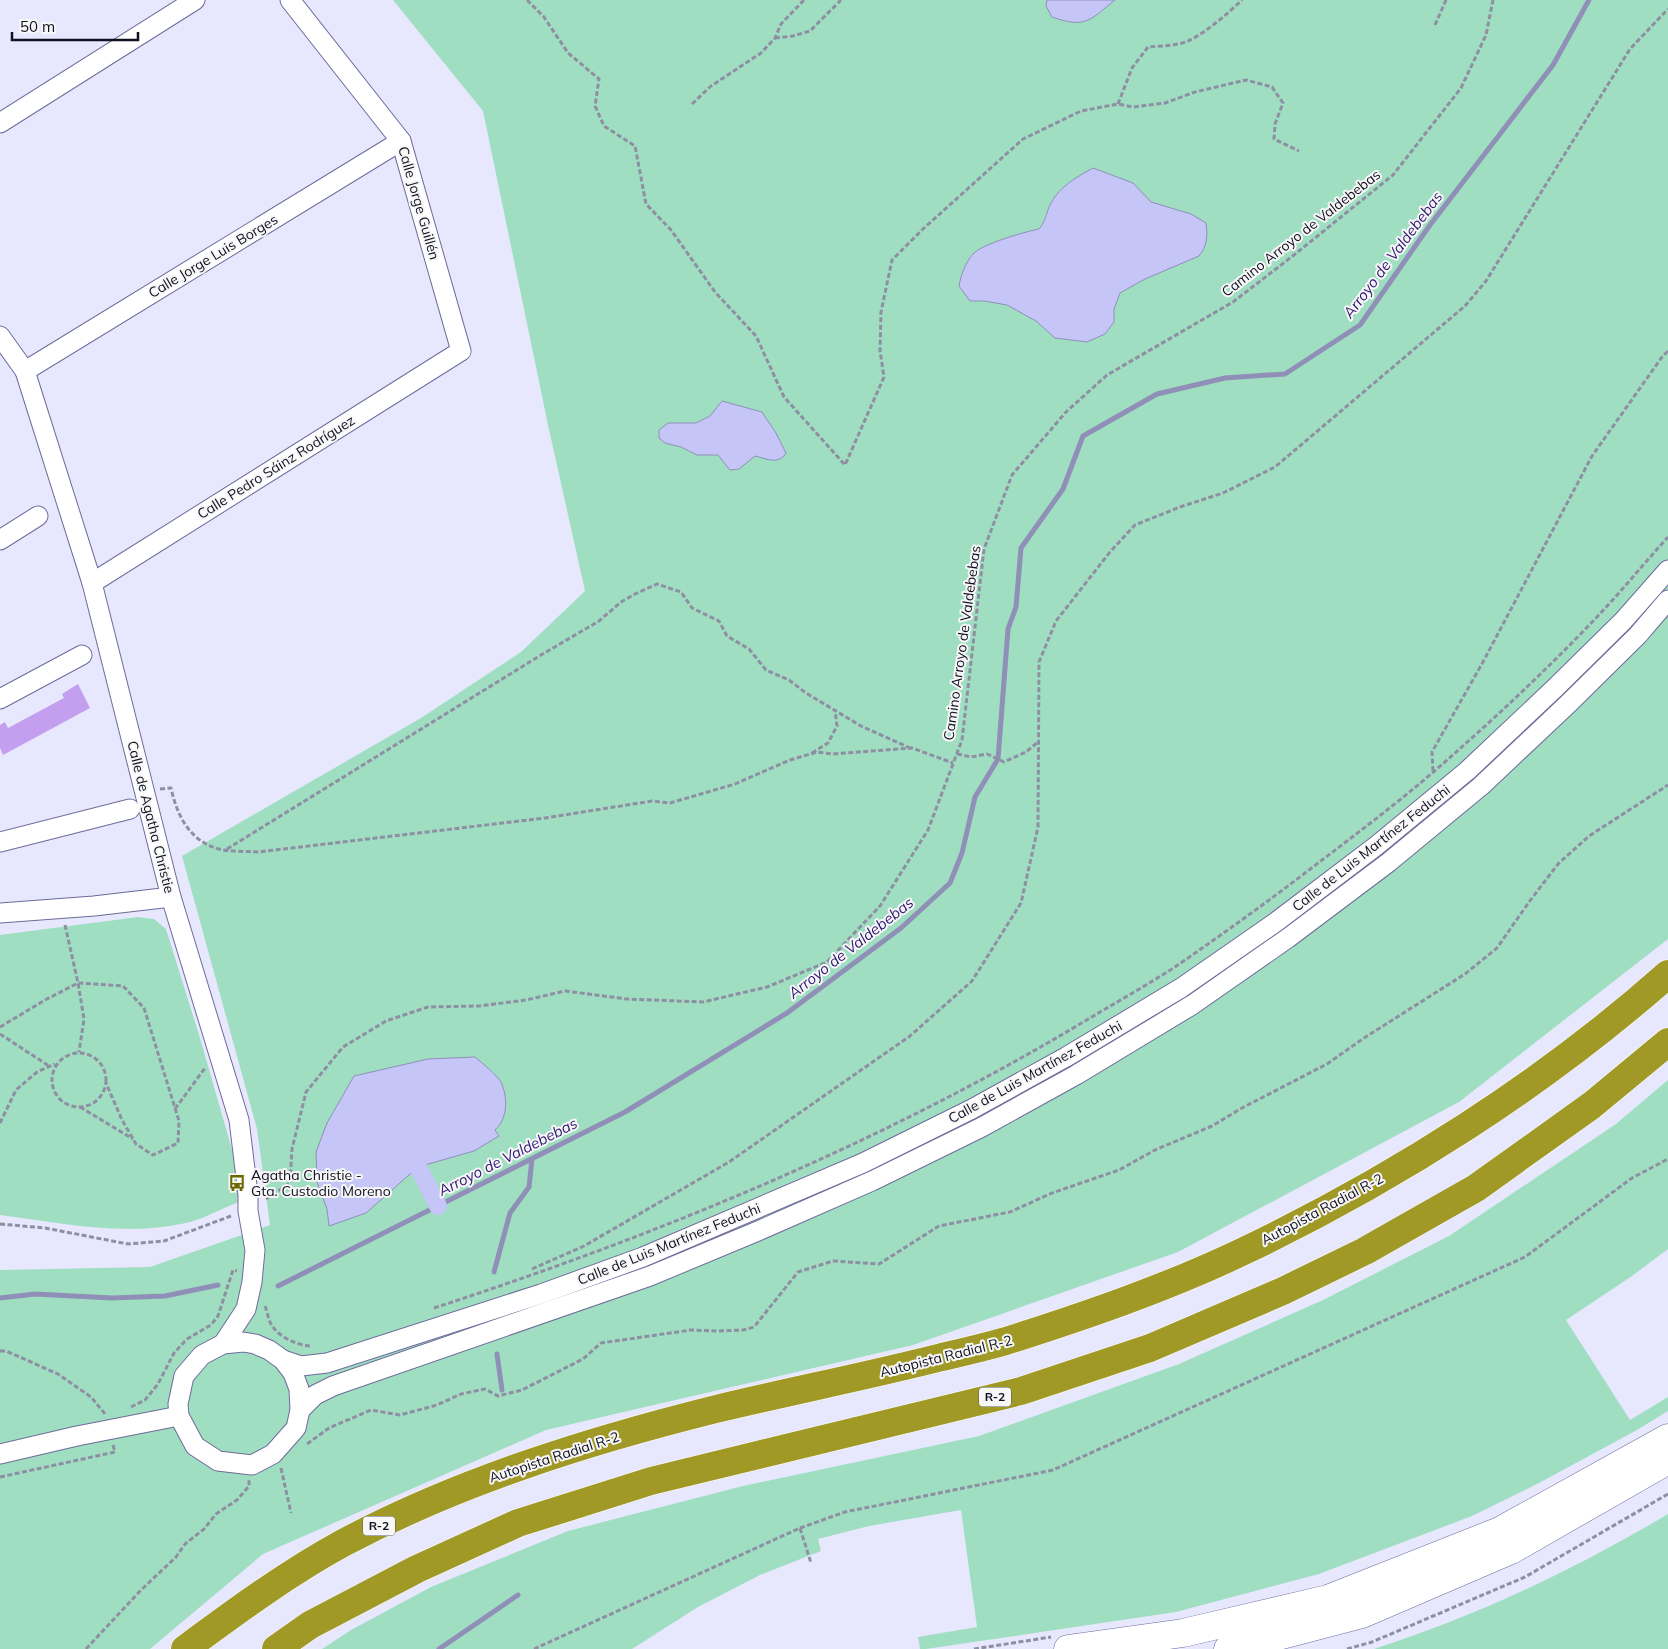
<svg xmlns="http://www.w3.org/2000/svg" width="1668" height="1649" font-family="Mulish,sans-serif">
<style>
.green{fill:#a0dec2}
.water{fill:#c5c5f8;stroke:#8f8fb8}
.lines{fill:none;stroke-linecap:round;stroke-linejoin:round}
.stream{stroke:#8f8fb8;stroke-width:5}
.canal{stroke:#c5c5f8;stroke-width:18}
.building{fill:#c49fef}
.street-casing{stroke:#6d6b9b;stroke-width:21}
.secondary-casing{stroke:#6d6b9b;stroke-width:29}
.highway-casing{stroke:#fff;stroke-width:29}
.path{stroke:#8f8fa3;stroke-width:3;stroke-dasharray:5 2.5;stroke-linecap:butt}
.street{stroke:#fff;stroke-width:19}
.secondary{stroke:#fff;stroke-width:28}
.highway{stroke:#a19926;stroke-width:28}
.labels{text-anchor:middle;stroke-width:4;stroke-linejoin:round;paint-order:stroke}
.shield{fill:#f7f7f7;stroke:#565562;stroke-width:1}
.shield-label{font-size:12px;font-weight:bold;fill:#111022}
.street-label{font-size:14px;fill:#111022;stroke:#f7f7f7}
.poi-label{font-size:14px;fill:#111022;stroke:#f7f7f7;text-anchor:start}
.water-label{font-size:15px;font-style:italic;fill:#2e1674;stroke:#f7f7f7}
</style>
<rect width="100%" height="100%" fill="#e7e8fe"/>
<g class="green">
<polygon points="393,0 1668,0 1668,939 1459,1102 1178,1252 913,1345 546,1430 263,1554 150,1649 0,1649 0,1270 150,1267 270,1225 257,1129 182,856 421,718 521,652 585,591 548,425 483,111"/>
<path d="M 138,917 L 154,919 L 166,929 L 200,1038 L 233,1153 L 239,1202 C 222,1208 204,1219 186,1223 C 124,1237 61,1223 0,1215 L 0,935 Z"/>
<polygon points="1668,1080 1668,1249 1632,1276 1566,1320 1630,1420 1668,1397 1668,1411 1637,1430 1539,1483 1472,1516 1319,1574 1176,1612 926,1649 920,1649 918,1637 977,1627 961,1510 869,1526 818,1539 821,1551 760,1575 698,1607 632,1649 322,1649 351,1630 431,1587 568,1531 743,1486 979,1436 1179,1364 1323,1300 1449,1236 1616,1124"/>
<path d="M 1668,1514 L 1668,1649 L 1374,1649 C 1477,1616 1576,1569 1668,1514 Z"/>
</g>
<g class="water">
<path d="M 1047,0 L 1115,0 C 1090,20 1086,29 1052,17 L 1046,6 Z"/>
<path d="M 1093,168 L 1133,183 L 1151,202 L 1191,214 L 1206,223 C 1208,236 1207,246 1199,256 L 1145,279 L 1120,293 L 1114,309 L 1114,322 L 1105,334 L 1087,342 L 1055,338 L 1036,321 L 1007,305 L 984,301 L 970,301 L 959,286 C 961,275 965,263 973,254 C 982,244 1024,232 1039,229 C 1046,221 1046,212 1051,203 C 1060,186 1077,177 1093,168 Z"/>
<path d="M 722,401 L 762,412 L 776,433 L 786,453 C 779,465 767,459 755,456 L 739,469 L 730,470 L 718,455 L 697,455 L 681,447 L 665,443 L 659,438 L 659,430 L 668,423 L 696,423 L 710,416 Z"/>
<path d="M 475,1057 C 482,1063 497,1075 501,1082 C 508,1098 508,1118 495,1130 L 499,1136 L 474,1151 L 418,1167 L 366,1213 L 329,1226 L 327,1209 L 317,1182 L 316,1152 L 327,1123 L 354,1076 L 428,1059 Z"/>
</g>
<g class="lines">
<g class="stream">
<polyline points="494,1272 510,1213 529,1187 532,1159"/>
<polyline points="278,1286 625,1112 787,1013 901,928 950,883 962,853 975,797 998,759 1008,629 1016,607 1021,548 1063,489 1083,436 1157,394 1225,378 1285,374 1360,325 1430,225 1553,65 1589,0"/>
<polyline points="0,1298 35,1294 112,1298 165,1296 218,1285"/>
<polyline points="497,1354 502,1390"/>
<polyline points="439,1649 518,1595"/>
</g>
<polyline class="canal" points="418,1167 438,1206"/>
</g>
<polygon class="building" points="78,684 90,708 3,755 0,748 0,725 5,722 8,728 64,698 62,694"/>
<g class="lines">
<g class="street-casing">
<g id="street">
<polyline points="0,123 195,0"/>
<polyline points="0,336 25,371 92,583 171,897 239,1120 248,1194 248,1211 255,1250 252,1282 246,1309 223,1344"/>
<polyline points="25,371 401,141"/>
<polyline points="0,540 38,516"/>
<polyline points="92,583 461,351 401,141 290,0"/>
<polyline points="0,699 82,655"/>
<polyline points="0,842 130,809"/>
<polyline points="0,913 94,906 171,897"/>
<polygon points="243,1342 255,1344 269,1350 283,1360 293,1373 299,1389 300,1410 296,1428 273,1454 252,1465 218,1461 195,1446 179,1416 178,1404 184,1376 202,1355 223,1344"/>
<polyline points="283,1360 301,1366 327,1363 541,1294 643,1257 863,1163 972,1109 1066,1057 1181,988 1276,922 1376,846 1467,771 1555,688 1623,621 1668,570"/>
<polyline points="300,1410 315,1395 333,1386 650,1276 758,1231 872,1181 982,1127 1076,1075 1192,1005 1288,938 1389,862 1481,786 1569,703 1638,635 1668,600"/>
<polyline points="0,1454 77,1436 179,1416"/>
</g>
</g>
<g class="secondary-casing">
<g id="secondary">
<polyline points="1068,1649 1183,1633 1328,1599 1500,1531 1668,1438"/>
<polyline points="1228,1649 1362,1614 1511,1550 1668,1460"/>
</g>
</g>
<g class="highway-casing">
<g id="highway">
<path d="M 185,1649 C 235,1612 288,1573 343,1543 C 460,1481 588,1441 716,1409 C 791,1391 867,1376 942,1357 C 964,1352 985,1347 1006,1341 C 1088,1315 1169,1287 1246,1250 C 1396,1178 1544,1084 1668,974"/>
<polyline points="276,1649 310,1625 417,1569 518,1523 651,1481 1021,1391 1150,1348 1283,1291 1365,1251 1476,1188 1592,1105 1668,1042"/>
</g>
</g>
<g class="path">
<polyline points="527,0 544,17 568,53 599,79 595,106 604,126 635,146 646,204 671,230 715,292 756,336 784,397 845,465 884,377 880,351 881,312 892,260 923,229 1023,139 1081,111 1118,104 1133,107 1165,103 1195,92 1246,80 1272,87 1283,103 1275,124 1274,139 1299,151"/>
<polyline points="1435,25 1446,0"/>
<polyline points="775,38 793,36 810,31 841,0"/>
<polyline points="692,104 711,86 761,53 775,38 781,24 804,0"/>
<path d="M 1118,104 L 1132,68 L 1148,47 C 1161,46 1176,46 1188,41 C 1207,32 1227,14 1242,0"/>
<polyline points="812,753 828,743 837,726 835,710"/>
<polyline points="957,754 971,757 987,754 1004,762 1026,752 1038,742"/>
<polyline points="1433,771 1432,752 1483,662 1592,456 1662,357 1668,351"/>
<path d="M 160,789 L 171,788 C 177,815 189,841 219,849 C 231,852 245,851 258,852 L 545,818 L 652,801 L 670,803 L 735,784 L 790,760 L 817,752 L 832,754 L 912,748 L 953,763"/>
<polyline points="227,849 541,655 599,621 621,602 635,594 657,584 681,592 692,608 719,621 727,636 749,649 766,670 789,680 806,693 861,726 910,748"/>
<polyline points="65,925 78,983 84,1019 79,1052"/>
<polyline points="0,1027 45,1000 78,983 123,986 144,1008 179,1121 178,1143 153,1155 136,1144 122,1120 106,1083"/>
<polyline points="0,1034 49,1066"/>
<circle cx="79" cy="1080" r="27"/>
<polyline points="80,1107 133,1139"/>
<polyline points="175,1109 205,1068"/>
<polyline points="0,1123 16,1090 37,1072 55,1064"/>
<polyline points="266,1199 290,1183 292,1149 306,1092 343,1047 386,1021 428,1007 479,1006 526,1000 565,991 627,999 703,1002 767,987 827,962 880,906 928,830 962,740 984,549 1012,475 1066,412 1107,375 1233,302 1294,255 1393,175 1461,88 1486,35 1493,0"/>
<polyline points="0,1224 45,1228 128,1244 164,1241 231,1216"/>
<polyline points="532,1269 584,1246 729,1162 910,1036 972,981 1021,903 1038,827 1039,662 1056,621 1110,552 1135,525 1180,507 1223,493 1275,467 1465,306 1486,281 1630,49 1668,9"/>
<path d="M 265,1306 C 267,1311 268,1317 270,1322 C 276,1336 296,1345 311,1346"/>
<path d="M 434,1308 C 661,1234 884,1142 1090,1018 C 1117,1002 1145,986 1172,969 C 1223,934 1273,898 1322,860 C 1367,826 1413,791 1455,753 C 1507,707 1562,655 1609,604 C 1629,582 1648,559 1668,537"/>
<polyline points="0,1351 6,1351 58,1374 91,1397 105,1414"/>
<polyline points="131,1407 145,1400 158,1384 174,1353 187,1339 211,1325 218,1316 233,1270 237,1271"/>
<polyline points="307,1444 329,1428 371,1410 400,1415 437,1405 461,1394 485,1389 498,1396 522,1390 583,1359 601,1343 691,1330 718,1331 743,1330 754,1327 798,1272 833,1261 879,1264 939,1226 1010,1212 1052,1193 1119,1170 1155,1150 1212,1126 1242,1108 1327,1064 1364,1038 1465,974 1497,948 1529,902 1558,864 1589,836 1668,785"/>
<polyline points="281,1468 291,1513"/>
<polyline points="0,1477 115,1452 113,1445"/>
<polyline points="800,1528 845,1512 1053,1470 1525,1257 1632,1178 1668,1159"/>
<polyline points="86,1649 141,1590 176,1557 185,1544 204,1529 216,1514 237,1500 249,1486 249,1480"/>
<polyline points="534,1649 800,1528 811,1563"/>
<polyline points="974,1649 1051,1637"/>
<polyline points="1347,1649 1372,1642 1525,1577 1668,1494"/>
</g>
<use href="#street" class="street"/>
<use href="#secondary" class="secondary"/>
<use href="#highway" class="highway"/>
</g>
<defs>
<g id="bus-bare" transform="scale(1.35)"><path d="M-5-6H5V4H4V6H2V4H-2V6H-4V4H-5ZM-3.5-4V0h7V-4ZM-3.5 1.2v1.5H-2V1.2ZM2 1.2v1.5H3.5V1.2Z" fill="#6e6700" stroke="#f7f7f7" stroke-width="2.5" paint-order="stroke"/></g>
</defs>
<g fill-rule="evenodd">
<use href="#bus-bare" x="237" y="1183"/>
</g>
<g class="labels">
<g class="shield">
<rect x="979" y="1387.5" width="32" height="19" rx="4"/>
<rect x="363" y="1516.5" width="32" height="19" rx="4"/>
</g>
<g class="shield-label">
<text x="995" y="1401">R-2</text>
<text x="379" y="1530">R-2</text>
</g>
<g class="street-label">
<text transform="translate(419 203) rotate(74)" y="5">Calle Jorge Guillén</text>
<text transform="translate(1301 233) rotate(-38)" y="5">Camino Arroyo de Valdebebas</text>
<text transform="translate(213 256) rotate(-31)" y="5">Calle Jorge Luis Borges</text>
<text transform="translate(276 467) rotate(-32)" y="5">Calle Pedro Sáinz Rodríguez</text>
<text transform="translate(962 643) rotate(-82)" y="5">Camino Arroyo de Valdebebas</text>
<text transform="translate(151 817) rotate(76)" y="5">Calle de Agatha Christie</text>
<text transform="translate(1371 848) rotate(-38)" y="5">Calle de Luis Martínez Feduchi</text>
<text transform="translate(1035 1072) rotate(-29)" y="5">Calle de Luis Martínez Feduchi</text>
<text transform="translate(1322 1209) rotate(-28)" y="5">Autopista Radial R-2</text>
<text transform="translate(669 1244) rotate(-22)" y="5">Calle de Luis Martínez Feduchi</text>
<text transform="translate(946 1356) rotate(-14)" y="5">Autopista Radial R-2</text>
<text transform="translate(554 1457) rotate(-18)" y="5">Autopista Radial R-2</text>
</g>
<g class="poi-label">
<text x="251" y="1180">Agatha Christie -<tspan x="251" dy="16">Gta. Custodio Moreno</tspan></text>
</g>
<g class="water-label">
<text transform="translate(1393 255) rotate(-53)" y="5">Arroyo de Valdebebas</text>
<text transform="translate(851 948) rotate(-38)" y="5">Arroyo de Valdebebas</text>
<text transform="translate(508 1157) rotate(-27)" y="5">Arroyo de Valdebebas</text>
</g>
</g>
<path d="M12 32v8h126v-8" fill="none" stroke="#111022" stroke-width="2.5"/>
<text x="20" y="32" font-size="15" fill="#111022" stroke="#f7f7f7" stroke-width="4" paint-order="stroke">50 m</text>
</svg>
